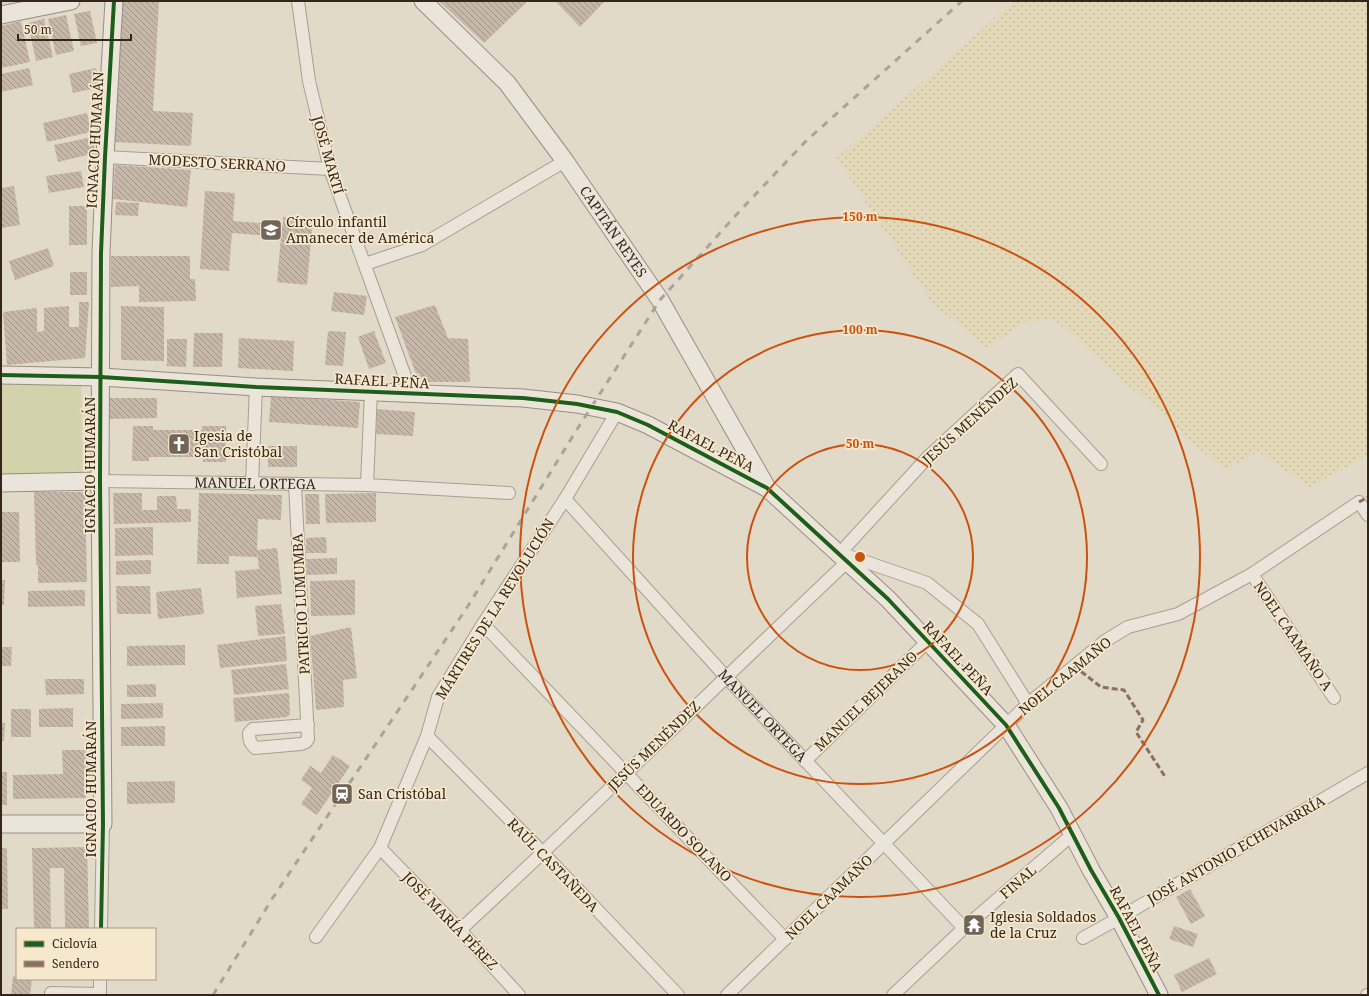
<svg xmlns="http://www.w3.org/2000/svg" width="1369" height="996" font-family="'Noto Serif',serif">
<style>
.farmland{fill:url(#farmland-dots)}
.green{fill:#d3d2aa}
.building{fill:url(#building-back-hatch)}
.lines{fill:none;stroke-linecap:round;stroke-linejoin:round}
.street-casing{stroke:#a79e92;stroke-width:14}
.secondary-casing{stroke:#968e82;stroke-width:19}
.street{stroke:#eae4da;stroke-width:12}
.secondary{stroke:#eae4da;stroke-width:17}
.rail{stroke:#a9a49b;stroke-width:3;stroke-dasharray:7 7;stroke-linecap:butt}
.quiet{stroke:#8d6e63;stroke-width:3;stroke-dasharray:6 3;stroke-linecap:butt}
.cycleway-casing{stroke:#f5e8cc;stroke-width:6}
.cycleway{stroke:#1b5e20;stroke-width:4}
.ring{fill:none;stroke:#cd510e;stroke-width:2}
.labels{text-anchor:middle;stroke-width:3.5;stroke-linejoin:round;paint-order:stroke}
.street-label{font-size:14px;fill:#34261b;stroke:#f5e8cc}
.poi-label{font-size:14px;fill:#34261b;stroke:#f5e8cc;text-anchor:start}
.centre{fill:#cd510e;stroke:#f5e8cc;stroke-width:2}
.ring-label{font-size:12px;text-anchor:middle;font-weight:bold;fill:#cd510e;stroke:#f5e8cc;stroke-width:3.5;stroke-linejoin:round;paint-order:stroke}
</style>
<defs>
<pattern id="farmland-dots" width="8" height="8" patternUnits="userSpaceOnUse"><rect width="8" height="8" fill="#e3d8b8"/><path d="M2 2h.1M6 6h.1" fill="none" stroke="#c3b99e" stroke-width="1.8" stroke-linecap="round"/></pattern>
<pattern id="building-back-hatch" width="6" height="6" patternUnits="userSpaceOnUse"><rect width="6" height="6" fill="#c6b7a9"/><path d="M-1 5l2 2M0 0l6 6M5-1l2 2" fill="none" stroke="#a29589"/></pattern>
</defs>
<rect width="100%" height="100%" fill="#e2dac8"/>
<polygon class="farmland" points="1014,1 1368,1 1368,455 1310,487 1258,452 1224,470 1054,319 1025,322 987,348 932,303 837,158"/>
<polygon class="green" points="1,379 81,380 83,478 1,478"/>
<g class="building">
<polygon points="122,1 159,1 153,111 193,113 191,146 114,142"/>
<polygon points="439,1 528,1 484,43"/>
<polygon points="557,1 605,1 580,27 556,2"/>
<polygon points="90,11 97,43 81,46 74,14"/>
<polygon points="66,15 74,51 56,55 48,19"/>
<polygon points="44,19 53,57 36,61 28,23"/>
<polygon points="21,21 30,62 1,68 1,26"/>
<polygon points="29,68 33,85 1,92 1,74"/>
<polygon points="96,68 100,87 73,93 69,74"/>
<polygon points="87,113 91,132 47,142 43,123"/>
<polygon points="92,137 96,153 58,162 54,145"/>
<polygon points="115,165 191,170 187,207 113,199"/>
<polygon points="81,171 84,187 49,193 46,176"/>
<polygon points="14,186 20,225 1,228 1,188"/>
<polygon points="205,191 235,193 233,221 283,225 283,217 313,220 307,285 277,282 281,237 232,233 229,271 200,269"/>
<polygon points="116,202 139,203 138,216 115,215"/>
<rect x="69" y="206" width="18" height="39"/>
<polygon points="48,248 54,266 15,280 9,261"/>
<polygon points="111,256 190,256 190,279 195,279 196,301 139,302 139,286 111,287"/>
<rect x="70" y="272" width="17" height="23"/>
<polygon points="334,292 367,296 364,315 331,311"/>
<polygon points="79,302 89,302 85,358 7,365 3,312 37,308 37,332 44,331 44,308 69,306 69,327 79,327"/>
<polygon points="435,305 448,338 468,339 470,382 427,382 416,374 395,317"/>
<polygon points="121,306 164,307 164,361 121,360"/>
<polygon points="328,331 346,332 343,366 325,365"/>
<polygon points="374,331 386,363 369,369 358,337"/>
<polygon points="194,333 223,333 222,367 193,367"/>
<polygon points="239,338 294,341 293,371 238,368"/>
<polygon points="167,339 187,339 186,367 167,366"/>
<polygon points="271,396 360,402 358,428 269,422"/>
<polygon points="108,398 157,398 157,418 108,419"/>
<polygon points="377,409 415,412 413,436 376,434"/>
<polygon points="133,426 153,426 153,430 202,430 202,426 226,426 226,462 203,462 203,457 149,457 149,461 132,461"/>
<rect x="268" y="446" width="29" height="21"/>
<polygon points="34,492 85,492 87,582 38,583 38,565 36,565"/>
<polygon points="113,493 142,493 142,510 157,510 157,496 176,496 177,509 191,509 191,522 114,524"/>
<polygon points="199,493 282,495 281,520 258,519 257,550 277,548 282,594 237,598 235,571 259,569 257,552 257,557 229,556 229,564 197,564"/>
<polygon points="376,493 376,522 326,523 325,494"/>
<polygon points="305,494 319,494 320,524 306,524"/>
<polygon points="1,512 19,512 20,562 1,562"/>
<polygon points="153,527 153,555 115,556 115,528"/>
<polygon points="326,537 327,553 306,553 306,538"/>
<polygon points="337,558 337,574 307,575 306,559"/>
<polygon points="151,560 151,574 116,575 116,561"/>
<polygon points="1,580 5,580 4,605 1,605"/>
<polygon points="355,580 355,615 311,616 310,581"/>
<polygon points="116,586 150,586 151,614 117,614"/>
<polygon points="201,588 204,614 158,619 156,592"/>
<polygon points="85,590 85,606 28,607 28,591"/>
<polygon points="281,604 285,634 258,636 255,606"/>
<polygon points="351,627 357,678 343,680 344,707 316,710 310,636"/>
<polygon points="285,636 287,661 220,668 217,645"/>
<polygon points="185,645 185,665 127,666 127,646"/>
<polygon points="1,647 12,647 11,666 1,666"/>
<polygon points="286,664 289,689 234,695 231,670"/>
<polygon points="45,679 84,679 84,694 46,695"/>
<polygon points="156,684 156,697 127,697 127,685"/>
<polygon points="289,693 290,714 287,717 235,722 233,698"/>
<polygon points="163,703 163,718 121,719 121,704"/>
<polygon points="73,708 73,727 39,727 39,709"/>
<rect x="11" y="709" width="20" height="28"/>
<polygon points="1,723 5,723 4,741 1,741"/>
<polygon points="165,726 165,746 121,746 121,727"/>
<polygon points="62,750 86,750 86,798 13,799 13,775 63,774"/>
<polygon points="333,755 350,766 317,815 301,804 312,788 301,780 310,766 321,773"/>
<rect x="1" y="772" width="6" height="33"/>
<polygon points="175,781 175,803 127,804 127,782"/>
<polygon points="87,847 89,929 65,929 64,868 50,868 51,929 34,929 32,848"/>
<polygon points="1,848 7,848 8,909 1,909"/>
<polygon points="1190,889 1205,916 1191,924 1176,897"/>
<polygon points="1174,926 1198,934 1193,947 1169,939"/>
<polygon points="1209,958 1217,974 1182,992 1174,975"/>
<polygon points="13,976 17,977 17,979 32,979 30,995 11,995"/>
</g>
<g class="lines">
<g class="street-casing">
<g id="street">
<polyline points="298,1 309,81 330,169 411,393"/>
<polyline points="105,157 330,169"/>
<polyline points="365,264 422,245 565,161"/>
<path id="s1" d="M 100,481 L 367,485 L 509,493"/>
<polyline points="252,484 256,387"/>
<path d="M 295,484 L 308,739 L 306,742 L 301,744 L 255,748 C 250,743 249,740 249,733 L 253,729 L 308,725"/>
<polyline points="367,485 371,391"/>
<path id="s2" d="M 565,499 L 726,677 L 964,928"/>
<polyline points="1252,574 1334,698"/>
<polyline points="483,624 785,939"/>
<polyline points="1028,704 978,624 927,583 840,553 928,457 1018,374 1101,464"/>
<polyline points="427,736 543,853 678,995"/>
<polyline points="805,761 928,641"/>
<polyline points="380,848 460,930 519,995"/>
<polyline points="101,929 103,824"/>
<path d="M 460,930 C 591,809 718,684 848,561"/>
<polyline points="316,937 380,848 427,736 438,697 483,624 565,499 617,412"/>
<polyline points="1083,938 1119,918 1368,773"/>
<polyline points="51,995 51,993 100,994"/>
<polyline points="100,995 100,979"/>
<polyline points="727,995 1028,704 1105,641 1128,627 1178,614 1252,574 1359,502 1368,515"/>
<polyline points="893,995 964,928 1073,834"/>
<polyline points="1367,995 1368,995"/>
</g>
</g>
<g class="secondary-casing">
<g id="secondary">
<path id="s3" d="M 423,1 L 507,83 L 565,161 L 660,300 L 767,488"/>
<polyline points="1,15 71,1"/>
<polyline points="1,375 101,377 256,387 523,398 577,404 617,412 648,425 767,488 888,599 1006,725 1059,808 1091,870 1119,918 1159,995"/>
<polyline points="1,483 100,481"/>
<polyline points="1,824 103,824 100,481 101,253 105,157 114,1"/>
</g>
</g>
<use href="#street" class="street"/>
<use href="#secondary" class="secondary"/>
<polyline class="rail" points="213,995 272,899 468,606 576,431 660,300 737,214 805,142 962,1"/>
<g class="quiet">
<polyline points="1359,502 1368,497"/>
<polyline points="1074,666 1101,687 1124,690 1143,720 1136,732 1166,778"/>
</g>
<g class="cycleway-casing">
<g id="cycleway">
<polyline points="1,375 101,377 256,387 523,398 577,404 617,412 648,425 767,488 888,599 1006,725 1059,808 1091,870 1119,918 1159,995"/>
<polyline points="101,929 103,824 100,481 101,253 105,157 114,1"/>
</g>
</g>
<use href="#cycleway" class="cycleway"/>
</g>
<g class="ring">
<circle cx="860" cy="557" r="113"/>
<circle cx="860" cy="557" r="227"/>
<circle cx="860" cy="557" r="340"/>
</g>
<defs>
<g id="school-square" transform="scale(1.15)"><rect x="-9" y="-9" width="18" height="18" rx="4" fill="#716558" stroke="#f5e8cc"/><path d="M0-5L7-2L0 1L-7-2ZM-4 1L0 2.5L4 1V4Q0 6-4 4Z" fill="#fff"/></g>
<g id="church-square" transform="scale(1.15)"><rect x="-9" y="-9" width="18" height="18" rx="4" fill="#716558" stroke="#f5e8cc"/><path d="M-1.2-6h2.4v3.5h3.3v2.4h-3.3V6h-2.4V-.1h-3.3v-2.4h3.3Z" fill="#fff"/></g>
<g id="station-square" transform="scale(1.15)"><rect x="-9" y="-9" width="18" height="18" rx="4" fill="#716558" stroke="#f5e8cc"/><path d="M-3-6H3Q5-6 5-4V2Q5 4 3 4L4.5 6H3L1.5 4h-3L-3 6H-4.5L-3 4Q-5 4-5 2V-4Q-5-6-3-6ZM-3.5-4v3h7v-3ZM-3.5 1v1.5H-2V1ZM2 1v1.5H3.5V1Z" fill="#fff"/></g>
<g id="temple-square" transform="scale(1.15)"><rect x="-9" y="-9" width="18" height="18" rx="4" fill="#716558" stroke="#f5e8cc"/><path d="M0-6L5-2H3V0L6.5 2.5H4V6H1.5V3h-3V6H-4V2.5H-6.5L-3 0V-2H-5Z" fill="#fff"/></g>
</defs>
<g fill-rule="evenodd">
<use href="#school-square" x="271" y="230"/>
<use href="#church-square" x="179" y="444"/>
<use href="#station-square" x="342" y="794"/>
<use href="#temple-square" x="974" y="925"/>
</g>
<g class="labels">
<g class="street-label">
<text transform="translate(95 140) rotate(-87)" y="5">IGNACIO HUMARÁN</text>
<text transform="translate(328 155) rotate(74)" y="5">JOSÉ MARTÍ</text>
<text transform="translate(217 163) rotate(3)" y="5">MODESTO SERRANO</text>
<text dy="5" stroke="none"><textPath href="#s3" startOffset="300">CAPITÁN REYES</textPath></text>
<text transform="translate(382 381) rotate(3)" y="5">RAFAEL PEÑA</text>
<text transform="translate(970 421) rotate(-42)" y="5">JESÚS MENÉNDEZ</text>
<text transform="translate(711 446) rotate(28)" y="5">RAFAEL PEÑA</text>
<text transform="translate(90 465) rotate(-90)" y="5">IGNACIO HUMARÁN</text>
<text dy="5" stroke="none"><textPath href="#s1" startOffset="155">MANUEL ORTEGA</textPath></text>
<text transform="translate(301 604) rotate(-93)" y="5">PATRICIO LUMUMBA</text>
<text transform="translate(495 609) rotate(-58)" y="5">MÁRTIRES DE LA REVOLUCIÓN</text>
<text transform="translate(1293 636) rotate(56)" y="5">NOEL CAAMAÑO A</text>
<text transform="translate(958 658) rotate(47)" y="5">RAFAEL PEÑA</text>
<text transform="translate(1065 676) rotate(-39)" y="5">NOEL CAAMAÑO</text>
<text transform="translate(866 701) rotate(-44)" y="5">MANUEL BEJERANO</text>
<text dy="5" stroke="none"><textPath href="#s2" startOffset="293">MANUEL ORTEGA</textPath></text>
<text transform="translate(654 746) rotate(-44)" y="5">JESÚS MENÉNDEZ</text>
<text transform="translate(91 789) rotate(-90)" y="5">IGNACIO HUMARÁN</text>
<text transform="translate(684 833) rotate(46)" y="5">EDUARDO SOLANO</text>
<text transform="translate(1236 850) rotate(-30)" y="5">JOSÉ ANTONIO ECHEVARRRÍA</text>
<text transform="translate(553 865) rotate(46)" y="5">RAÚL CASTAÑEDA</text>
<text transform="translate(1018 882) rotate(-41)" y="5">FINAL</text>
<text transform="translate(829 897) rotate(-44)" y="5">NOEL CAAMAÑO</text>
<text transform="translate(450 921) rotate(46)" y="5">JOSÉ MARÍA PÉREZ</text>
<text transform="translate(1136 929) rotate(62)" y="5">RAFAEL PEÑA</text>
</g>
<g class="poi-label">
<text x="286" y="227">Círculo infantil<tspan x="286" dy="16">Amanecer de América</tspan></text>
<text x="194" y="441">Igesia de<tspan x="194" dy="16">San Cristóbal</tspan></text>
<text x="358" y="799">San Cristóbal</text>
<text x="990" y="922">Iglesia Soldados<tspan x="990" dy="16">de la Cruz</tspan></text>
</g>
</g>
<circle cx="860" cy="557" r="6" class="centre"/>
<g class="ring-label">
<text x="860" y="221">150 m</text>
<text x="860" y="334">100 m</text>
<text x="860" y="448">50 m</text>
</g>
<rect width="1369" height="996" fill="none" stroke="#34261b" stroke-width="4"/>
<rect x="16" y="928" width="140" height="52" fill="#f5e8cc" stroke="#a89a85"/>
<rect x="24" y="941" width="20" height="6" fill="#1b5e20" stroke="#a89a85"/>
<text x="52" y="948" font-size="12" fill="#34261b">Ciclovía</text>
<rect x="24" y="961" width="20" height="6" fill="#8d6e63" stroke="#a89a85"/>
<text x="52" y="968" font-size="12" fill="#34261b">Sendero</text>
<path d="M18 34v6h113v-6" fill="none" stroke="#34261b" stroke-width="2"/>
<text x="24" y="34" font-size="12" fill="#34261b" stroke="#f5e8cc" stroke-width="3" paint-order="stroke">50 m</text>
</svg>
